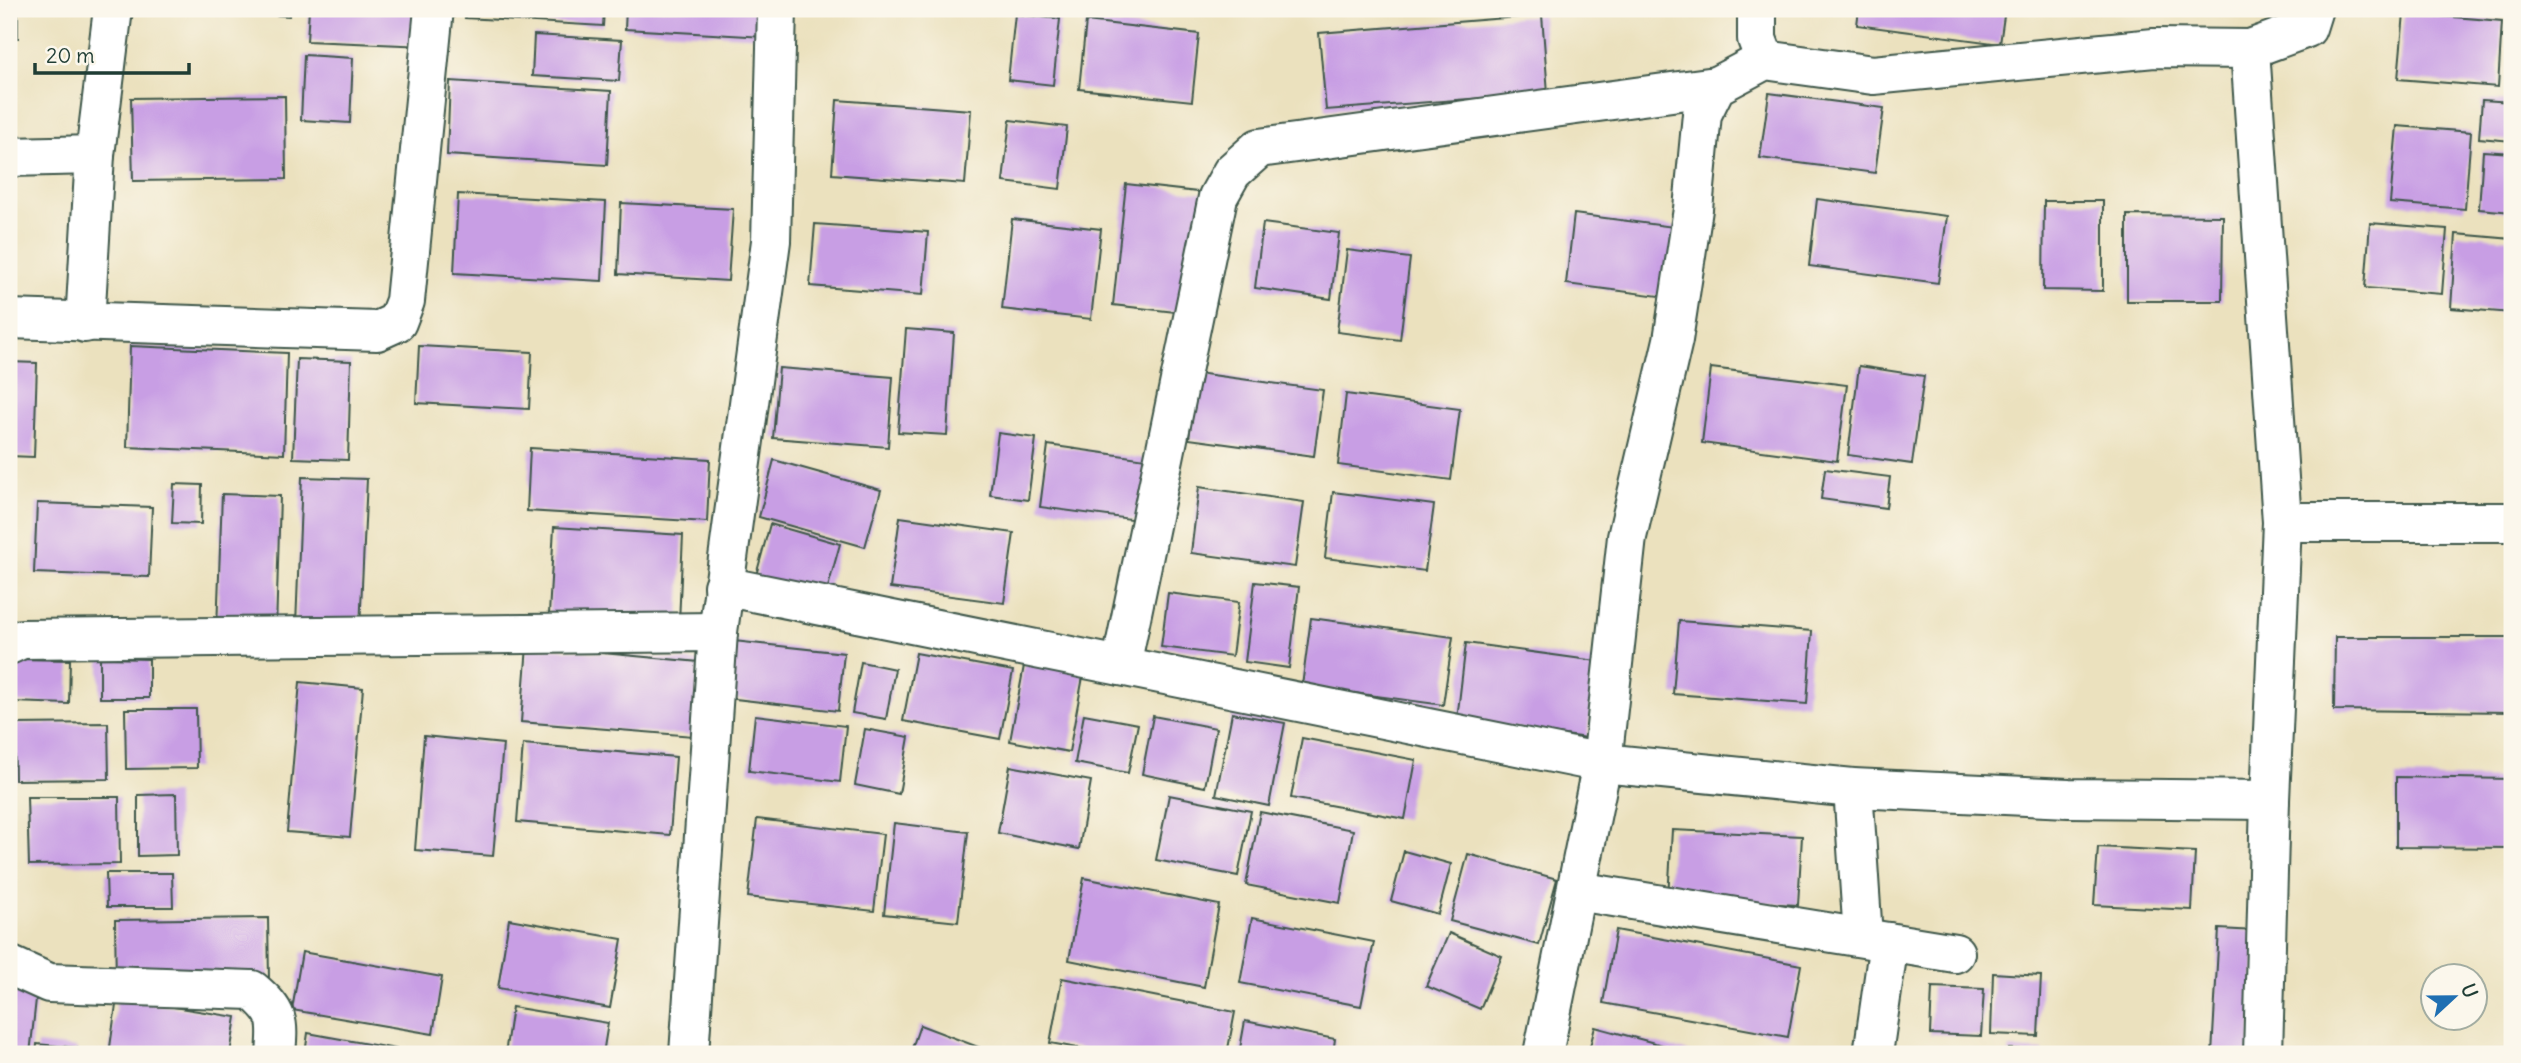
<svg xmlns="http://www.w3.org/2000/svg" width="2521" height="1063" font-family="Delius,sans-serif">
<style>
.building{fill:#c89ee4}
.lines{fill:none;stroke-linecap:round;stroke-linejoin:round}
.minor-casing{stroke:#3e5649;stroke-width:42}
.minor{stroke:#fff;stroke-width:38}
</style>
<rect width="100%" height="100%" fill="#fbf7ec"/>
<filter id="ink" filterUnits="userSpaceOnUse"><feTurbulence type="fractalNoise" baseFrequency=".0143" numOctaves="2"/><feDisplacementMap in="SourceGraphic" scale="14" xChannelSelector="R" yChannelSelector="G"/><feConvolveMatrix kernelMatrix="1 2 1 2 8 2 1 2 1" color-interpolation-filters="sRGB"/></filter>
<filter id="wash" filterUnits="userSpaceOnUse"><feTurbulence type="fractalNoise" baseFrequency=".00686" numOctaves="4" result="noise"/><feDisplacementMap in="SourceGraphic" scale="28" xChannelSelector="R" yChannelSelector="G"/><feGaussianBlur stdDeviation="1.57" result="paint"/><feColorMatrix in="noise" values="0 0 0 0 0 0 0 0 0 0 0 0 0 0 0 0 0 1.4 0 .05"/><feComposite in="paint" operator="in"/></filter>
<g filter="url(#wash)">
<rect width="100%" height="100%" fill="#ebe1be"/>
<g id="blocks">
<g class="building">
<rect x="9" y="9" width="9" height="29"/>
<polygon points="182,9 290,9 289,16"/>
<polygon points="309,9 427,9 426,46 307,41"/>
<polygon points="466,9 604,9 603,26 465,18"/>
<polygon points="626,9 767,9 765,37 625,29"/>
<polygon points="1859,9 2005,9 2000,44 1857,25"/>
<polygon points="2404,13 2502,21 2498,87 2398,79"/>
<polygon points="1015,14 1060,19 1053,85 1008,80"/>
<polygon points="1542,15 1548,93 1326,110 1319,33"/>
<polygon points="1086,21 1199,34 1192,101 1079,89"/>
<polygon points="534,35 622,40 619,81 532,76"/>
<polygon points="304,55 353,58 350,123 301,120"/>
<polygon points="450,81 611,91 607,165 447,155"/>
<polygon points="1769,93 1884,108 1875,173 1760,158"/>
<polygon points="285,96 286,179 133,181 131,98"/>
<polygon points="837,100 971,110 965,184 832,174"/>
<polygon points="2482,100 2512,102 2512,141 2479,138"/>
<polygon points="1010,120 1067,127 1060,189 1003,182"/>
<polygon points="2397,126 2471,132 2465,209 2390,203"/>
<polygon points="2483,151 2512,153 2512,212 2479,209"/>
<polygon points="1126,184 1206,193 1193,314 1113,305"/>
<polygon points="458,194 606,202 602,281 454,273"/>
<polygon points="1817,199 1947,216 1938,283 1809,266"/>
<polygon points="2044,201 2103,201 2103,291 2043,290"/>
<polygon points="621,203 733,209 728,281 618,274"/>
<polygon points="1574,214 1682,228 1674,298 1566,284"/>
<polygon points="2127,215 2223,216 2222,301 2127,301"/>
<polygon points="1012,219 1101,229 1091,319 1002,309"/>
<polygon points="1263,223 1339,233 1331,299 1255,288"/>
<polygon points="2370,223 2447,229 2442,294 2365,288"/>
<polygon points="815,224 928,232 923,295 810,286"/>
<polygon points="2456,234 2512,239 2512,313 2451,308"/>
<polygon points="1347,250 1410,258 1400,340 1337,332"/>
<polygon points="906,329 954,333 947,435 898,432"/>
<polygon points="130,346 287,353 284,454 127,447"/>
<polygon points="419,346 532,352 529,409 416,403"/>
<polygon points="297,359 351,361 348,460 293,458"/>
<polygon points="9,362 37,363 34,457 9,456"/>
<polygon points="1859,366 1924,376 1912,464 1848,455"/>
<polygon points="779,368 893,377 888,447 773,438"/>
<polygon points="1711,368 1847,385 1837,461 1702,443"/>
<polygon points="1197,373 1323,390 1314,456 1189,439"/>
<polygon points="1346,394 1460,409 1451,480 1338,465"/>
<polygon points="998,433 1036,438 1028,500 990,495"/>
<polygon points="1048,445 1153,460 1145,521 1040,507"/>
<polygon points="530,448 710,459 707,522 527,511"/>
<polygon points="774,460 881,490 865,547 759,517"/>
<polygon points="1825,469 1890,477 1886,508 1821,499"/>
<polygon points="302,477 367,479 360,628 296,625"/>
<polygon points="174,484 202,485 201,524 172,523"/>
<polygon points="1199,487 1304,502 1295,567 1191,553"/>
<polygon points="1333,492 1434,505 1425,571 1325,558"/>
<polygon points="222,494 280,496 276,631 217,629"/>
<polygon points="37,503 152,507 149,577 34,573"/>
<polygon points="900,517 1014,533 1004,603 890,588"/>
<polygon points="770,524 840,544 825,598 755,579"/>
<polygon points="554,527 683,535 679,622 549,614"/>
<polygon points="1255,582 1299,587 1289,668 1245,662"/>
<polygon points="1168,593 1239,602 1232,656 1161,647"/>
<polygon points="1311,618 1453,637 1443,705 1302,686"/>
<polygon points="1679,621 1812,631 1807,704 1673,694"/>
<polygon points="2335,637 2512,637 2512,712 2334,710"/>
<polygon points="734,641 844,653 838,711 727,698"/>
<polygon points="1466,643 1597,661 1587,738 1457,720"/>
<polygon points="527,646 699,662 693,736 521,722"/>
<polygon points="916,653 1013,671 1000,739 903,721"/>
<polygon points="1026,655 1085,666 1069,752 1010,741"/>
<polygon points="100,658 149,659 149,698 100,698"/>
<polygon points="14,659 70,660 69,704 13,702"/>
<polygon points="861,662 895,669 886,719 852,713"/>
<polygon points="300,682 363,688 350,837 287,832"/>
<polygon points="125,709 196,709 197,768 126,769"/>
<polygon points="1232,713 1285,723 1269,806 1216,795"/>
<polygon points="1084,714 1138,724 1128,773 1075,763"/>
<polygon points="755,715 846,726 840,782 749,771"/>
<polygon points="1153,716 1216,728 1205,787 1142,774"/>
<polygon points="108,723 109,779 15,780 14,724"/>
<polygon points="865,729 909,737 899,794 855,785"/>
<polygon points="424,736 503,744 493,856 415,850"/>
<polygon points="1302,738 1416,760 1405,819 1291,798"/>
<polygon points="523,744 676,757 670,835 517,822"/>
<polygon points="1010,766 1091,781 1079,849 998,833"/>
<polygon points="2396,777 2512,779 2512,848 2396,847"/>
<polygon points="176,794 177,855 138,856 138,795"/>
<polygon points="1169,795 1251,811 1238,876 1156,860"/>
<polygon points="27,797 119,797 120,864 29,865"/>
<polygon points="1260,812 1353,830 1340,903 1246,885"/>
<polygon points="757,819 883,834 874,911 748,897"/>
<polygon points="894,823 968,832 958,922 884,914"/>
<polygon points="1672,830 1802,836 1798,905 1668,898"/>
<polygon points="2098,847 2195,852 2192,910 2094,905"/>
<polygon points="1404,851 1451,864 1438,914 1391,901"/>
<polygon points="1468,854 1557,879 1539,945 1450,921"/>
<polygon points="106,873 172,873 173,907 107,907"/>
<polygon points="1084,878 1219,905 1204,987 1069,960"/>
<polygon points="268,918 269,980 116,982 115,920"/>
<polygon points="1252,918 1374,942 1361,1006 1240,983"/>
<polygon points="509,919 622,939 610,1008 498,988"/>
<polygon points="2219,929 2256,931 2250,1054 2212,1054"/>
<polygon points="1616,930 1801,965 1788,1037 1603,1003"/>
<polygon points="1449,933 1502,956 1480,1009 1426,986"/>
<polygon points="302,952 442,977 433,1034 292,1010"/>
<polygon points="1993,973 2041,976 2038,1036 1991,1034"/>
<polygon points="1062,978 1235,1012 1227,1054 1111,1054 1050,1043"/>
<polygon points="9,987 37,990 30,1054 9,1054"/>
<polygon points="1932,987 1984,989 1981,1036 1930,1034"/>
<polygon points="117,998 236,1017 230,1054 109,1054"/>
<polygon points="512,1007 608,1023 603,1054 505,1054"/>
<polygon points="1245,1021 1335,1039 1333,1054 1239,1054"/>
<polygon points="920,1025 989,1051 988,1054 910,1054"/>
<polygon points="1595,1027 1692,1053 1692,1054 1588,1054"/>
<polygon points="308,1033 418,1053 418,1054 305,1054"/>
<polygon points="37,1044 77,1048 76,1054 36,1054"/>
<polygon points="2009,1049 2043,1051 2043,1054 2009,1054"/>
</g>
</g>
</g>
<g filter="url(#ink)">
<use href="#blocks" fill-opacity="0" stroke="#3e5649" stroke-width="2"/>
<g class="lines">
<g class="minor-casing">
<g id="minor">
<polyline points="1757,9 1757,39 1765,60"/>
<polyline points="9,157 95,155"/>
<polyline points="9,319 377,331 397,322 405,301 434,9"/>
<polyline points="85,323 95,155 113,9"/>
<polyline points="2282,522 2512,522"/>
<polyline points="723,586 1602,763 1853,788 2069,798 2270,800"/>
<polyline points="9,645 22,639 718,632"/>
<polyline points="1121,666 1218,197 1232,172 1259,148 1716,86"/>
<polyline points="1853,788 1863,937"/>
<polyline points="1577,891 1955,953"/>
<path d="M 9,965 L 49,983 L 252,990 C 279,1013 279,1020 276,1054"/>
<polyline points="689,1054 718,632 771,241 777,9"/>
<polyline points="1543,1054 1602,763 1627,537 1673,340 1693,209 1702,114 1716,86 1765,60 1873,75 2154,48 2250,49"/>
<polyline points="1873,1054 1889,942"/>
<polyline points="2263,1054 2270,800 2282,522 2250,49 2307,28 2313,9"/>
</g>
</g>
<use href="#minor" class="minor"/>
</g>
</g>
<rect width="2521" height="1063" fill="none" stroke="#fbf7ec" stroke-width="35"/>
<g transform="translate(2454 997) rotate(68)"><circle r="33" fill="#fbf7ec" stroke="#a3ada2" stroke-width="2"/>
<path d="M0-5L12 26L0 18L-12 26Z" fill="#1f6fb2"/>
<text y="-10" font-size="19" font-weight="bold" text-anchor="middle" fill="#1f3d34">U</text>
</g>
<path d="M35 63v10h154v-10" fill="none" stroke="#1f3d34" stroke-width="3.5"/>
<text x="46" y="63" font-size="21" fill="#1f3d34" stroke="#fbf7ec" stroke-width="5" paint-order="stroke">20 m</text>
</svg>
